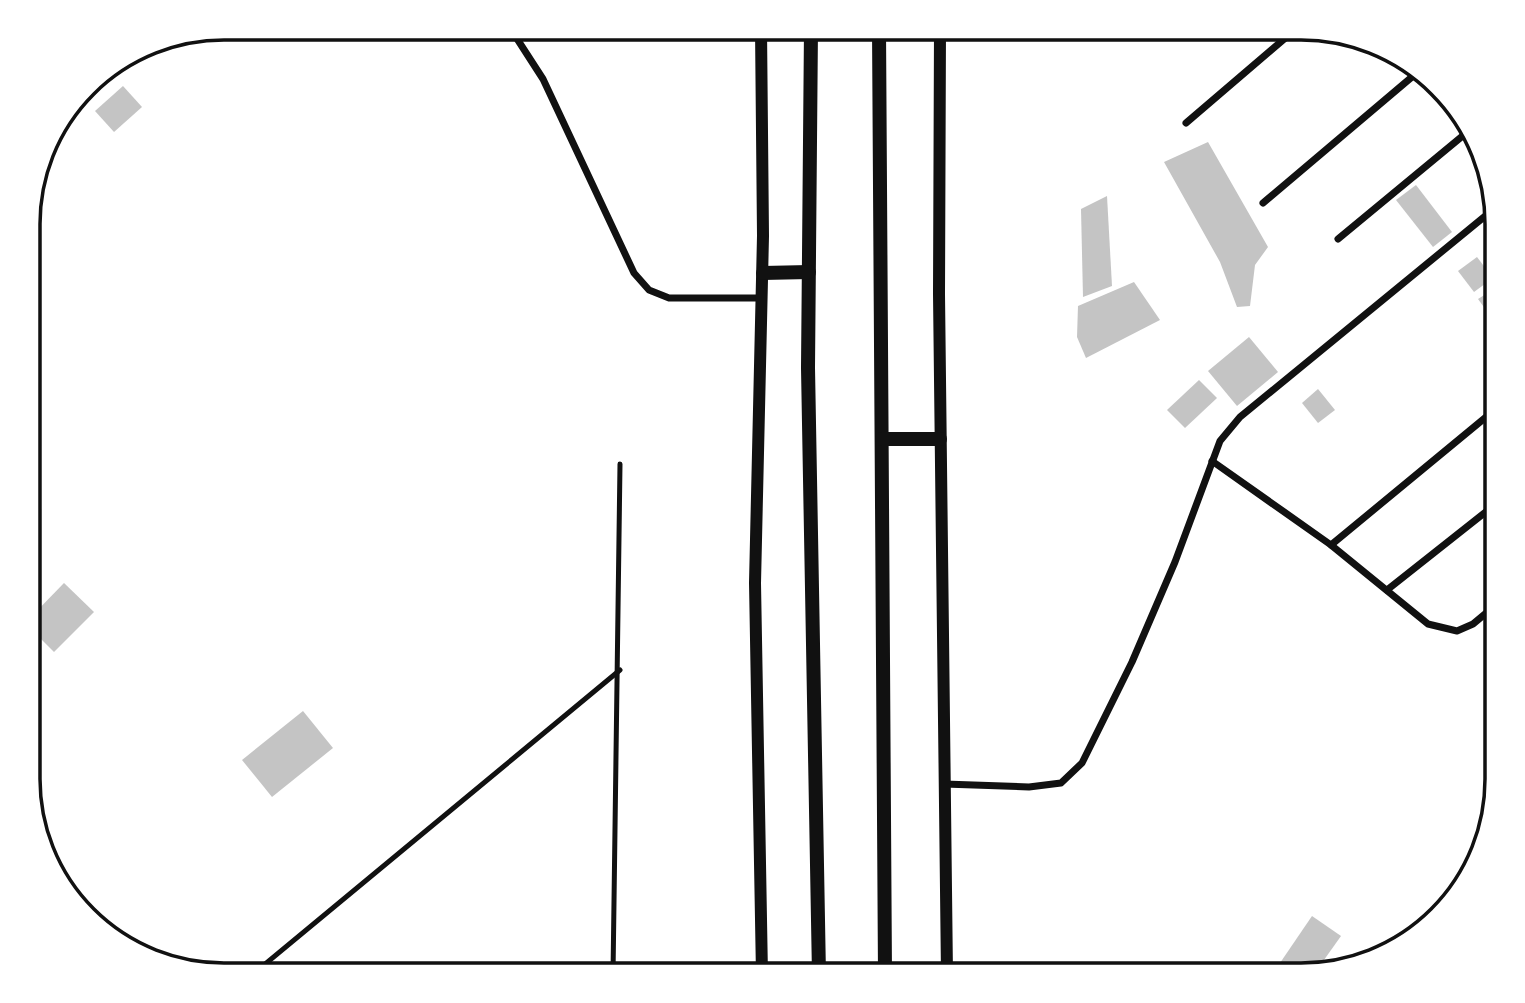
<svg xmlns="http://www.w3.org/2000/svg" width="1525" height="1003" font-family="Cabin,sans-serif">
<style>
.building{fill:#c4c4c4}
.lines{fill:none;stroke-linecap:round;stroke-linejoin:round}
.service{stroke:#111;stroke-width:5}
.minor{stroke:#111;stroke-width:7}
.tertiary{stroke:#111;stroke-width:12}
.secondary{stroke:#111;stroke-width:14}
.rim{fill:none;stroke:#111;stroke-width:3.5}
</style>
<rect width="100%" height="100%" fill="#fff"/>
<g class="building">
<polygon points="123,86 142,107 114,132 95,111"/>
<polygon points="1208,142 1268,247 1255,265 1250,306 1237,307 1220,262 1164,162"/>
<polygon points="1416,185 1452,232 1433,247 1396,200"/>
<polygon points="1107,196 1112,286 1083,297 1081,209"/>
<polygon points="1477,257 1493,278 1474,292 1458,271"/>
<polygon points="1134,282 1160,320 1086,358 1077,337 1078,306"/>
<polygon points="1497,287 1497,319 1494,321 1478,299"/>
<polygon points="1249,337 1278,372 1237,406 1208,371"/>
<polygon points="1199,380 1217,398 1185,428 1167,410"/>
<polygon points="1318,389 1335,410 1318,423 1302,403"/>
<polygon points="64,583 94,612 54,652 30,628 30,618"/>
<polygon points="303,711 333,748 272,797 242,760"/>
<polygon points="1312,916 1341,936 1314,974 1297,975 1280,963"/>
</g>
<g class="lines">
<g class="service">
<polyline points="252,975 620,670"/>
<polyline points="613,975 620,464"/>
</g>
<g class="minor">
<polyline points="510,28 543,79 634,273 649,290 669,298 762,298"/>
<polyline points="86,89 116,64"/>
<polyline points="1186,123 1297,28"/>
<polyline points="1263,203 1419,71"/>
<polyline points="1338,239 1471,129"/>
<polyline points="1212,461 1331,545 1428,624 1457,631 1473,624 1497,604"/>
<polyline points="1331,545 1497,408"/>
<polyline points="1387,590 1497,503"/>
<polyline points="944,784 1029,787 1061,783 1082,763 1132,662 1175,562 1220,441 1240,417 1495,208"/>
</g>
<g class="tertiary">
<polyline points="761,28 763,236 755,583 762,975"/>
<polyline points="940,28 939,294 947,975"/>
</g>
<g class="secondary">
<polyline points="811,28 808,368 819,975"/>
<polyline points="879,28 885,975"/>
<polyline points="763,273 809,272"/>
<polyline points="882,439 940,439"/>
</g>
</g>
<path d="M0 0H1525V1003H0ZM224 40H1301A184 184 0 0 1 1485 224V779A184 184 0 0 1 1301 963H224A184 184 0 0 1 40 779V224A184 184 0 0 1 224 40Z" fill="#fff" fill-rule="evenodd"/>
<path class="rim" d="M224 40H1301A184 184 0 0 1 1485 224V779A184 184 0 0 1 1301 963H224A184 184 0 0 1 40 779V224A184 184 0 0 1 224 40Z"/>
</svg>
